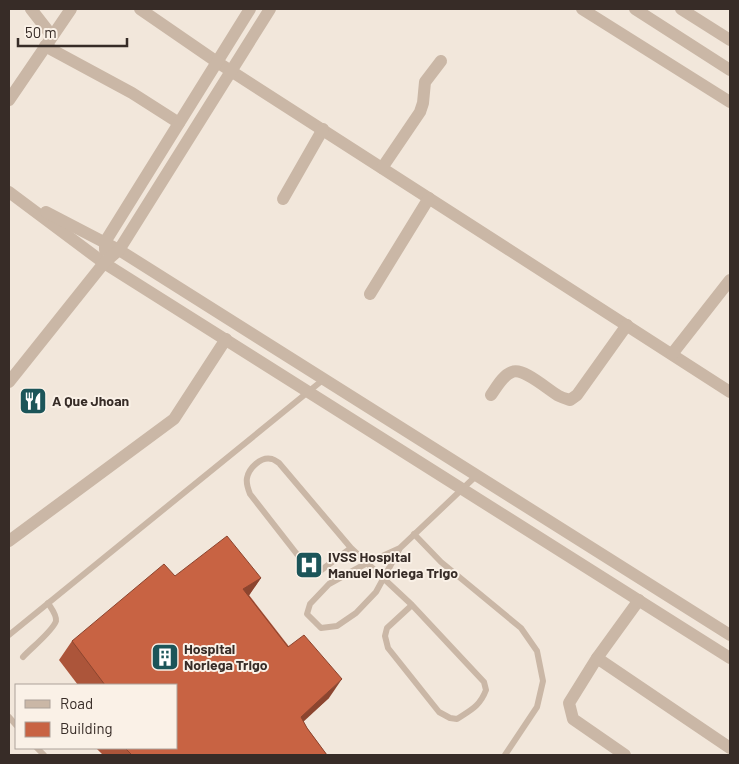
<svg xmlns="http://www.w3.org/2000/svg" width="739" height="764" font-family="Barlow,sans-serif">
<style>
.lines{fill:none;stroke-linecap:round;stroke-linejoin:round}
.service{stroke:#cab7a6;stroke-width:6}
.minor{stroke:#cab7a6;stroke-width:12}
.wall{fill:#ac553a}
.shaded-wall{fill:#8c452f}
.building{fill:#c86343;stroke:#8c452f}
.labels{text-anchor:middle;stroke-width:4;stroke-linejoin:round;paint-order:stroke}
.poi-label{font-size:14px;font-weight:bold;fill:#372c27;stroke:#faf1e7;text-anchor:start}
</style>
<rect width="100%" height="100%" fill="#f2e7db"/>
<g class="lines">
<g class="service">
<polyline points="414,534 441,562 521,628 537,651 543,681 537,707 505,755"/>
<path d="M 351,548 L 320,571 L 313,571 L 307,567 L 250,494 C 248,489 246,483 247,478 C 249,468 261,456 272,459 C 275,460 277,462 279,463 L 351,548 L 412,605 L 484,682 L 486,690 C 480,706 471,710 457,719 L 450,718 L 439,712 L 388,648 L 385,636 L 387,628 L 412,605"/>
<polyline points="400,548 376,592 356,613 337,626 321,628 307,614 310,604 329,584 367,563 400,548 477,475"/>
<polyline points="9,635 324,379"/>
<path d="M 23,657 C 30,649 53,631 56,621 C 57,615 51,608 48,603"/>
<polyline points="9,717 16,725"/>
<polyline points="37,748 44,755"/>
</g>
<g class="minor">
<polyline points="31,9 52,36"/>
<polyline points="140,9 217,62 730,392"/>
<polyline points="582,9 730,102"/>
<polyline points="635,9 730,70"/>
<polyline points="681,9 730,40"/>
<polyline points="45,46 132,93 179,123"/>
<polyline points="9,100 71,9"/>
<polyline points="382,168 420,112 423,103 425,82 441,61"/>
<polyline points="9,192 104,263 730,658"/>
<polyline points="283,199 323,129"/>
<polyline points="46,212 119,250 730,635"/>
<polyline points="105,250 105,242 250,9"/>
<polyline points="370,294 429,198"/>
<polyline points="672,354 730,280"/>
<polyline points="9,382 104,263 119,250 270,9"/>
<path d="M 491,395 C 496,388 503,375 512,372 C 524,367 549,391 559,396 C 563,398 567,399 570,400 L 577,395 L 627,325"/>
<polyline points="9,541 174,419 226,339"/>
<polyline points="597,658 730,748"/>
<polyline points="625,755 573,719 569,703 597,658 639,600"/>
</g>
</g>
<polygon class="wall" points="175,576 261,578 249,595 329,698 303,721 307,728 327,755 103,755 96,748 176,748 176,685 78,685 59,660 72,641"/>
<g class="shaded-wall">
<polygon points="261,578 248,597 243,589"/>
<polygon points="342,679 329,698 288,736 301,717"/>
</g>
<polygon class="building" points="227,536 261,578 243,589 288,647 304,635 342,679 301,717 307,728 327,755 132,755 125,748 176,748 176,685 105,685 72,641 164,564 175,576"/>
<defs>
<g id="restaurant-square" transform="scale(1.4375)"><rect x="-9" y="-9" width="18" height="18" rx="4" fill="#1c5559" stroke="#faf1e7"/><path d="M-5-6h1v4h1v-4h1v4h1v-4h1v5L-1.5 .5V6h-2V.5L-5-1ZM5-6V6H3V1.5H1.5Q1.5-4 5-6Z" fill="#fff"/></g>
<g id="hospital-square" transform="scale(1.4375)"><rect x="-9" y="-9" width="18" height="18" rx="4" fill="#1c5559" stroke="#faf1e7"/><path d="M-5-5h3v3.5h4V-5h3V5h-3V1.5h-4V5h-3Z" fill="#fff"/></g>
<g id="building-square" transform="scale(1.4375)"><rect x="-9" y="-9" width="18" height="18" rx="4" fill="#1c5559" stroke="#faf1e7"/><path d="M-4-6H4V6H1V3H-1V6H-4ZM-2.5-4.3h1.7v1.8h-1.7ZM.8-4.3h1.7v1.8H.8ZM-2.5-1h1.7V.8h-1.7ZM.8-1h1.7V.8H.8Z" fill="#fff"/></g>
</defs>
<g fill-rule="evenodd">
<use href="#restaurant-square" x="33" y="401"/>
<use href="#hospital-square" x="309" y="565"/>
<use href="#building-square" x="165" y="657"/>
</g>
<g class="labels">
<g class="poi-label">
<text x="52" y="406">A Que Jhoan</text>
<text x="328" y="562">IVSS Hospital<tspan x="328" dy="16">Manuel Noriega Trigo</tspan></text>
<text x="184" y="654">Hospital<tspan x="184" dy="16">Noriega Trigo</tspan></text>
</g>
</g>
<rect width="739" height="764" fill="none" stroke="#372c27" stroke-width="20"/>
<rect x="15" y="684" width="162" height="65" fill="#faf1e7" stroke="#aca29a"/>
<rect x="25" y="700" width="25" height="8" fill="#cab7a6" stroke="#aca29a"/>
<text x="60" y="709" font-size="15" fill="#372c27">Road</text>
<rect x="25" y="722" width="25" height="15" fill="#c86343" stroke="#aca29a"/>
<text x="60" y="734" font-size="15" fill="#372c27">Building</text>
<path d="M18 38v8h109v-8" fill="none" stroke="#372c27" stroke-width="2.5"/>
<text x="25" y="38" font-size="15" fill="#372c27" stroke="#faf1e7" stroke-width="4" paint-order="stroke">50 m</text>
</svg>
